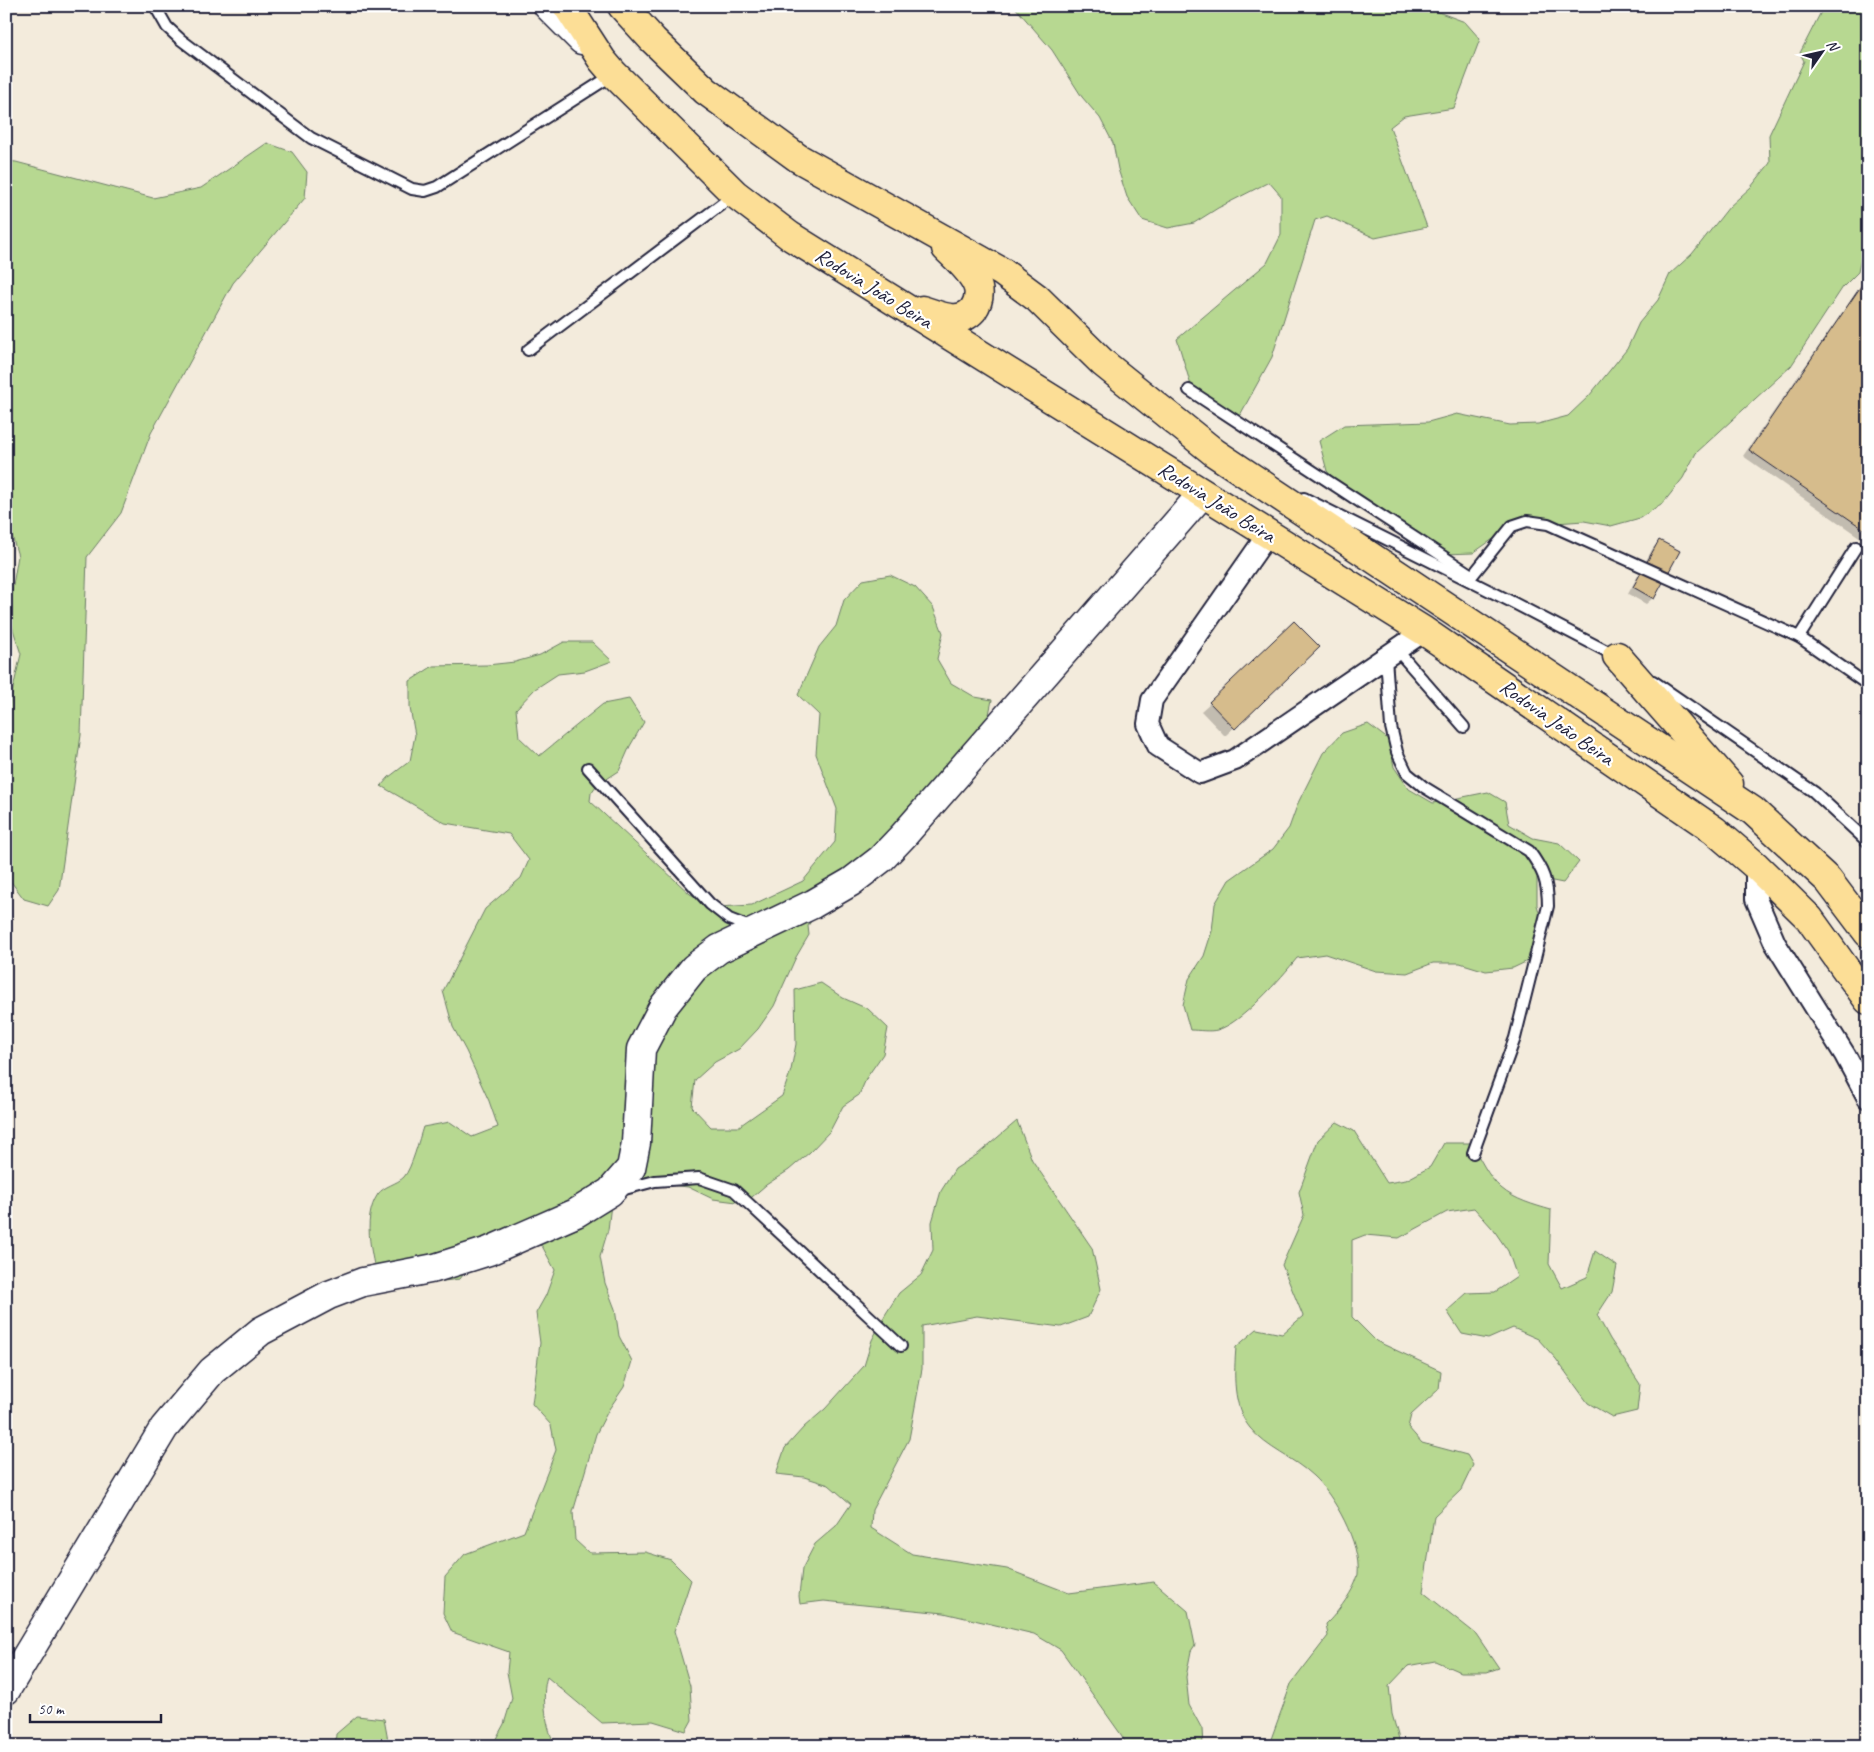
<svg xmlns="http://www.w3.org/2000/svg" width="1874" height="1752" font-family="Caveat,sans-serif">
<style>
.green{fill:#b7d891;stroke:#6c7d66}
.shadow{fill:#0003}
.building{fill:#d6bc8c;stroke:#22223b}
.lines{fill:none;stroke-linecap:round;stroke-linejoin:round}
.lane-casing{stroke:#22223b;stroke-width:14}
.street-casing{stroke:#22223b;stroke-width:24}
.secondary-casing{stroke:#22223b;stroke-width:31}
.primary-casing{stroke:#22223b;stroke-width:31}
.lane{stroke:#fff;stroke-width:10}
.street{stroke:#fff;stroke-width:20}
.secondary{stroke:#fff;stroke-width:28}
.primary{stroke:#fcde96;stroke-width:28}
.labels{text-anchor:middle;stroke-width:4.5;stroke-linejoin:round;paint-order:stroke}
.street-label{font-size:21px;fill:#22223b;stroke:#fff}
</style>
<rect width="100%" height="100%" fill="#f3ebdc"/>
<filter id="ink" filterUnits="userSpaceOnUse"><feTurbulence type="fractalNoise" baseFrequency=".02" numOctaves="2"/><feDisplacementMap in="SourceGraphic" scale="10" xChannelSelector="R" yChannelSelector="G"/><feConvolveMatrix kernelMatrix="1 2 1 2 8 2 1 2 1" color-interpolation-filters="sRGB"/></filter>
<g filter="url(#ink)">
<g class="green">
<polygon points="1014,6 1422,6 1465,22 1480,39 1454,108 1404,116 1390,127 1427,227 1375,238 1327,216 1315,220 1272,357 1234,426 1195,399 1177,339 1267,263 1281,235 1281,196 1269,182 1218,208 1194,223 1168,228 1142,220 1127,197 1118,169 1113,143 1100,118 1082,97 1052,50"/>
<polygon points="1824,6 1868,6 1868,237 1864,245 1858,272 1843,287 1791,366 1696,453 1683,478 1664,502 1640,518 1611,526 1584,521 1512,526 1473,553 1445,554 1419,549 1347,492 1327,471 1319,441 1344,425 1428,422 1457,414 1510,425 1538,424 1568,416 1589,396 1627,349 1639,323 1658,300 1670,274 1692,254 1729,207 1751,187 1770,163 1769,135 1804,61 1800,53"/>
<polygon points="267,143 292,152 307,172 305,198 233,283 151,433 121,513 87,557 81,735 59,890 48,906 24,899 6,875 6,719 21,654 8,614 18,556 6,516 6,377 13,355 6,355 6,161 16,162 153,198 201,188"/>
<path d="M 890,575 L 915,587 L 933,607 L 943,633 L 937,659 L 951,683 L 975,697 L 992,700 L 978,767 L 821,905 L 808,926 L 809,935 L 796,957 L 774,1006 L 758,1029 L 739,1049 L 715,1062 L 695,1080 L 692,1107 L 711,1127 L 738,1127 L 782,1096 L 791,1070 L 796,1044 L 795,990 L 821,983 L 843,998 L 868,1009 L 888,1028 L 883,1054 L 867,1077 L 859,1095 L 843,1106 L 830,1131 L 810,1152 L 789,1170 L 766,1185 L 745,1203 L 713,1199 L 688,1187 L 661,1184 L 633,1185 L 611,1204 L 608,1230 L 600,1257 L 605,1283 L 615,1309 L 619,1336 L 632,1361 L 624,1387 L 609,1409 L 596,1434 L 573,1512 L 575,1540 L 588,1552 L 591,1553 L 645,1552 L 671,1560 L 691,1580 L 674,1631 L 690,1686 L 692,1720 L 686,1731 L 653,1721 L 602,1723 L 547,1677 C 541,1694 546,1731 556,1746 L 492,1746 L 504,1724 L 512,1698 L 507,1672 L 509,1652 L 452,1632 L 443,1613 L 445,1577 L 465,1554 L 524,1532 L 556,1450 L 551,1425 L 532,1404 L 540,1343 L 536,1313 L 546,1295 L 555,1270 L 542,1246 L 515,1236 L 470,1266 L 460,1279 L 379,1289 C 374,1260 360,1221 378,1194 C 384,1186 397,1184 404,1177 C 412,1168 419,1139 423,1127 L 450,1122 L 472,1137 L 498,1127 L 489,1101 L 466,1051 L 453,1027 L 443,991 L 485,909 L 521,878 L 529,860 L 509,834 L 445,823 L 381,786 L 389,777 L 410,761 L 415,735 L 410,708 L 410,681 L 433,666 L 487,665 L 515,662 L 540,655 L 564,642 L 592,642 L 612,661 L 585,671 L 558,674 L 535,689 L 516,709 L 519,737 L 539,756 L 603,704 L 629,699 L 644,722 L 630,746 L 619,771 L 596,786 L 591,793 L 590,801 L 690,894 L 718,907 L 752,905 L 803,881 L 835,842 L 837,809 L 816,754 L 819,715 L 798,695 L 819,647 L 836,626 L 844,600 L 863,580 Z"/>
<path d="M 1368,724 L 1389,740 L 1394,767 L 1409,789 L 1433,803 L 1488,792 L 1505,802 L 1509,824 L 1533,838 L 1559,843 L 1579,862 L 1563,883 L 1537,878 L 1537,905 L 1544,930 L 1538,956 L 1513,968 L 1486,971 L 1460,963 L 1433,963 L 1407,973 L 1376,971 L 1325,954 L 1297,958 C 1282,977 1241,1024 1217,1030 C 1210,1032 1198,1030 1190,1030 L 1183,1005 L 1189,979 L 1204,956 L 1212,931 L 1215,904 L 1229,880 L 1273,849 L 1289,828 L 1298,803 L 1323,753 L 1342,733 Z"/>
<polygon points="1017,1121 1032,1160 1092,1248 1101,1289 1088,1317 1061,1327 977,1316 922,1326 922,1369 909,1439 872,1510 871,1528 912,1554 1007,1569 1069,1593 1154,1582 1188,1611 1195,1645 1191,1651 1186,1677 1189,1705 1202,1729 1203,1746 1127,1746 1122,1736 1061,1650 1034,1634 944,1613 824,1601 800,1604 799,1596 802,1569 815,1544 836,1526 851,1504 829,1485 804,1477 776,1474 785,1448 804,1427 825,1409 864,1366 872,1340 885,1315 899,1293 921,1275 933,1250 932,1222 941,1191 955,1169 978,1154"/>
<path d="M 1337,1122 L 1354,1131 L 1387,1183 L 1406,1180 L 1430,1167 L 1444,1143 L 1471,1143 C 1480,1158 1488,1177 1501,1188 C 1515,1200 1534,1205 1551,1210 L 1549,1264 L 1562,1288 L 1587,1277 L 1595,1251 L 1617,1266 L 1612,1292 L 1597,1315 L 1610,1339 L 1640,1384 L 1637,1411 L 1612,1417 L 1588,1403 L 1556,1359 L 1538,1339 L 1513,1328 L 1488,1339 L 1462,1334 L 1447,1311 L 1467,1293 L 1495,1292 L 1517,1277 L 1508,1251 L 1493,1229 L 1474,1208 L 1447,1212 L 1399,1238 L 1365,1235 L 1352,1240 L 1352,1317 L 1376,1341 L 1441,1371 L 1439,1389 L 1411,1415 L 1408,1427 L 1422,1443 L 1467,1455 L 1473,1465 L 1461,1490 L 1434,1516 L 1423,1592 L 1476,1634 L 1499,1668 L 1487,1672 L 1460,1672 L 1435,1661 L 1408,1666 L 1389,1686 L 1392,1714 L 1399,1739 L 1398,1746 L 1274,1746 L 1271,1739 L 1291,1684 L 1328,1636 L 1326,1624 C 1336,1615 1356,1588 1358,1574 C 1361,1544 1334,1495 1313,1476 C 1293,1457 1267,1449 1250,1428 C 1232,1406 1234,1373 1236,1347 L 1257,1329 L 1282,1334 L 1303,1316 L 1282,1265 L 1304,1215 L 1299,1192 L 1318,1140 Z"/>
<polygon points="357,1716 384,1719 389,1746 335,1746 336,1734"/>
</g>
<g class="shadow">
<polygon points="1868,275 1868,543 1743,456"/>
<polygon points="1660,541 1653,598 1646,604 1628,594 1653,548"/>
<polygon points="1310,656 1225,736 1201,711 1210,703"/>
</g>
<g class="building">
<polygon points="1868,276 1868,532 1749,450"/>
<polygon points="1659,540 1680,551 1654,599 1633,587"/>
<polygon points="1294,621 1320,647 1235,729 1209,702"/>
</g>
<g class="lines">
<g class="lane-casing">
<g id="lane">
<polyline points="155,6 167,27 180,39 311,138 412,189 425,191 437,187 614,74"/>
<polyline points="528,350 735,194"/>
<polyline points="1189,390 1470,574"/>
<polyline points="1304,498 1510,601 1616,656"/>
<polyline points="1472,576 1512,526 1527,521 1548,524 1799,637 1868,685"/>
<polyline points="1799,637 1856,547"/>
<polyline points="1397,650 1464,727"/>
<path d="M 1386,658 L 1391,727 L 1397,752 L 1407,773 L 1424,787 L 1529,851 C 1543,870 1548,882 1548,906 L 1515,1038 L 1473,1153"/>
<polyline points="1653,681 1814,792 1868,842"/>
<polyline points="588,768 710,904 729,919 752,928"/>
<polyline points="621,1190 655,1181 699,1178 734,1190 901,1346"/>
</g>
</g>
<g class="street-casing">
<g id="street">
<polyline points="1268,534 1152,700 1148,724 1158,746 1200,773 1235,760 1424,631"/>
<polyline points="1756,866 1756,899 1775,943 1845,1055 1868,1098"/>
</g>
</g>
<g class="secondary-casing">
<g id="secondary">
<polyline points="548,6 582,40"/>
<polyline points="6,1690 164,1428 212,1371 261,1331 329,1295 363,1282 435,1268 489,1251 576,1213 610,1192 631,1168 636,1143 641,1049 663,1007 694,968 719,949 813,904 851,882 881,859 903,836 1202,494"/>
</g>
</g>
<g class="primary-casing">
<g id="primary">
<polyline points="567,6 602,60 614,74 735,194 790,236 1424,631 1714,830 1756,866 1809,918 1868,1000"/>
<polyline points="622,6 653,40 706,91 798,158 1002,272 1037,298 1103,363 1215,453 1753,811 1828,880 1868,933"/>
<path d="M 922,310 C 939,315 959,326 973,310 C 977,304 980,296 978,288 C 974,273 957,259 946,248"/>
<polyline points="1617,656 1729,784"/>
</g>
</g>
<use href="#lane" class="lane"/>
<use href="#street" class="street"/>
<use href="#secondary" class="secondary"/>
<use href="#primary" class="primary"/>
</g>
</g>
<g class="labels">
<g class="street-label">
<text transform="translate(874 288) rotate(32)" y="7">Rodovia João Beira</text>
<text transform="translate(1217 502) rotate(32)" y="7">Rodovia João Beira</text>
<text transform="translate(1557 722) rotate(35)" y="7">Rodovia João Beira</text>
</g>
</g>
<rect width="1874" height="1752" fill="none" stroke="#fff" stroke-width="25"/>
<rect x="12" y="12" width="1849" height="1727" fill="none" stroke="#22223b" stroke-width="2" filter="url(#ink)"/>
<g transform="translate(1822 52) rotate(56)" stroke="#ffffff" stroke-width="4" paint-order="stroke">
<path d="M0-4L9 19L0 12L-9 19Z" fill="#22223b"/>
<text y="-8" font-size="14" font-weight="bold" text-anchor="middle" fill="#22223b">N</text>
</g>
<path d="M30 1714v8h131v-8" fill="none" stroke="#22223b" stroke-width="2.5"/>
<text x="38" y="1714" font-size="15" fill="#22223b" stroke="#ffffff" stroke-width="4" paint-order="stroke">50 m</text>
</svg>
